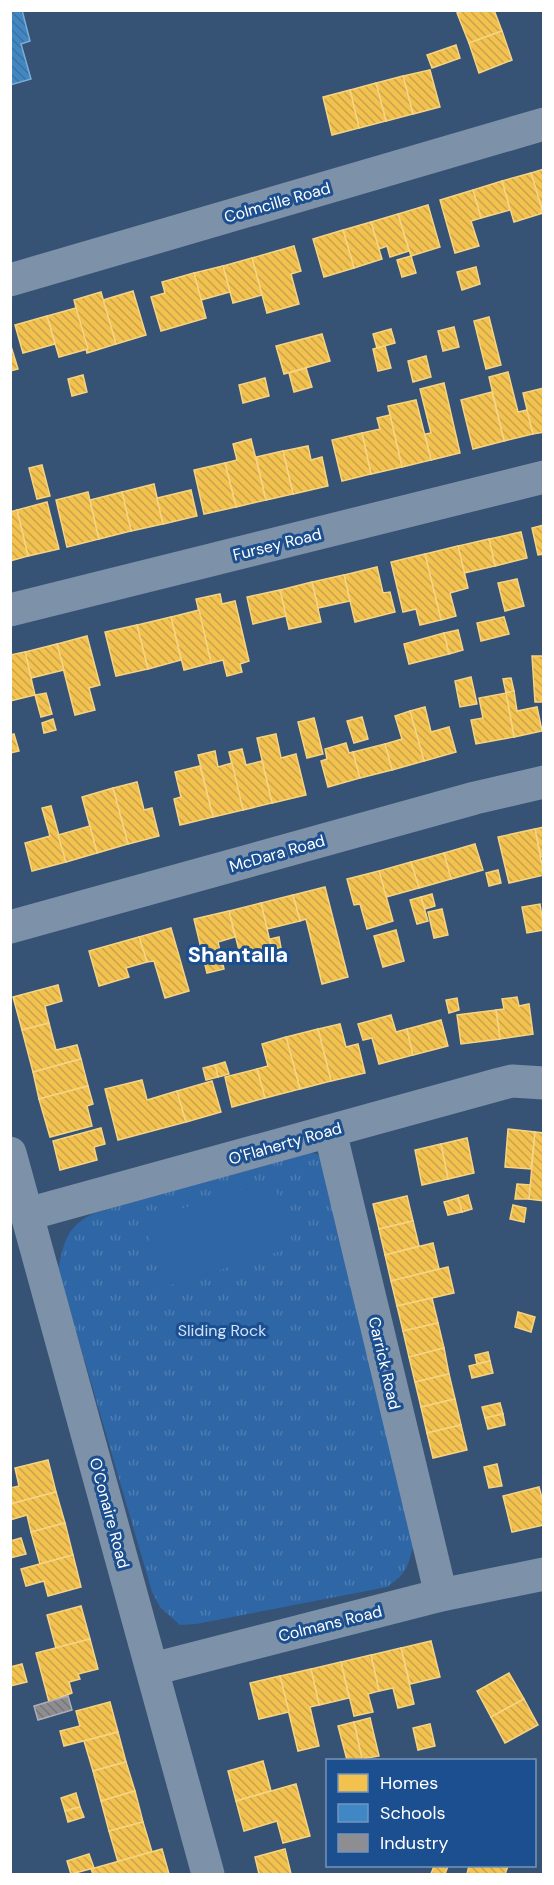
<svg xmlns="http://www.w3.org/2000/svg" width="554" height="1885" font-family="'DM Sans',sans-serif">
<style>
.grass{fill:url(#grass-tufts)}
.pitch{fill:#2f66a5}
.homes{fill:url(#homes-back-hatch);stroke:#f6d483;stroke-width:1.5}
.schools{fill:url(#schools-back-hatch);stroke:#79acd6;stroke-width:1.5}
.industry{fill:url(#industry-back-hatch);stroke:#afafb3;stroke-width:1.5}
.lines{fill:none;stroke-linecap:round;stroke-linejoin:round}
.minor{stroke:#7d92a8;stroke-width:33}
.labels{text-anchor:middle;stroke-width:6;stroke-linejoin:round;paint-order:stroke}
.street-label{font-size:16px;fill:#fff;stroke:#1b4f8f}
.park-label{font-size:16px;fill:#cfe3fa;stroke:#1b4f8f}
.district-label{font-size:22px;font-weight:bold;fill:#fff;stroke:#1b4f8f}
</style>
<defs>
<pattern id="grass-tufts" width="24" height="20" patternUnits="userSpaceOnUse" patternTransform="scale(1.5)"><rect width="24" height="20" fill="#2f66a5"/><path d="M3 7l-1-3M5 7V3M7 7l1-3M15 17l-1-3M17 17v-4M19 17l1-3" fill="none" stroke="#4e7db2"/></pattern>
<pattern id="homes-back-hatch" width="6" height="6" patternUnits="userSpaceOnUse" patternTransform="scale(1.5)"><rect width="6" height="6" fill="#f2c14e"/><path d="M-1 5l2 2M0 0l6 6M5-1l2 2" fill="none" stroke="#c8a44e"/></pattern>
<pattern id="schools-back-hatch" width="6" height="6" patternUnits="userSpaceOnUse" patternTransform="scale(1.5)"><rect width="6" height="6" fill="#3f88c5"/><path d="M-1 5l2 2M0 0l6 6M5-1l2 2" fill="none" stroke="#447095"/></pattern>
<pattern id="industry-back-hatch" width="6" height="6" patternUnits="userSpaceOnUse" patternTransform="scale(1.5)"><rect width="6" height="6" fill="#8d8d92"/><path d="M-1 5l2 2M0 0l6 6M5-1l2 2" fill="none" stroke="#76767a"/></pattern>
</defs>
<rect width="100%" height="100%" fill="#365274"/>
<path class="grass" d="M 304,1151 L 317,1154 L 325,1162 L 414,1541 C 409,1564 408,1573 387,1587 L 196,1624 L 180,1625 L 160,1607 L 152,1592 L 58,1269 C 65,1241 65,1229 92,1214 Z"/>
<polygon class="pitch" points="273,1180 294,1247 164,1287 143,1221"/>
<g class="homes">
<polygon points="465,10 494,10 502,31 469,43 457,13"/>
<polygon points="502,31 512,60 479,73 469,43"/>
<polygon points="456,45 460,58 432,68 427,55"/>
<polygon points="430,70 440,107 413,114 403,76"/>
<polygon points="403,76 413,114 386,121 376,83"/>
<polygon points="376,83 386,121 359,128 350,90"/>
<polygon points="350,90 359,128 332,135 323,97"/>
<polygon points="544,169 544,213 543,213 531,173"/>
<polygon points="531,173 543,213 514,222 502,181"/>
<polygon points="502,181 510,210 481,218 473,190"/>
<polygon points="473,190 481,218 471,221 479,246 455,253 440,200"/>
<polygon points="428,205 440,247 411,256 398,214"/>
<polygon points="398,214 409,251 390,257 387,246 379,249 371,222"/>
<polygon points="371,222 382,259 354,268 343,230"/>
<polygon points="343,230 354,268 324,277 313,239"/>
<polygon points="294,246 301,271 291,274 299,304 267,313 252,258"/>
<polygon points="411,256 416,273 402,277 397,260"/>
<polygon points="252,258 262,295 233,303 223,266"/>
<polygon points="223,266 230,292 201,300 194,273"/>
<polygon points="476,267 480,284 462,290 457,272"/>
<polygon points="194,273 206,318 161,331 151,297 165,293 162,282"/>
<polygon points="133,291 146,335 116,344 103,300"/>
<polygon points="101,292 116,344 87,353 74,300"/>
<polygon points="76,308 88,349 59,357 47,316"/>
<polygon points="47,316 55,344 23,353 15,325"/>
<polygon points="489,317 501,365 486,369 474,321"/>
<polygon points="454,327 459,347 443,351 438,331"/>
<polygon points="391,329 395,343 377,348 373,334"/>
<polygon points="322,334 330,361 284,374 276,346"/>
<polygon points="10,343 18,369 10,371"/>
<polygon points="385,346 391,368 378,371 373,349"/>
<polygon points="426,356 431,377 413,382 408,361"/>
<polygon points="306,368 312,387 294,392 289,373"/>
<polygon points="508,372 518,412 527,410 533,434 504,441 489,377"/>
<polygon points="83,375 87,392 72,396 68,379"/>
<polygon points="265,378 269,396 243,403 239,385"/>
<polygon points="444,383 460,453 431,460 425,434 431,433 420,389"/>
<polygon points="544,388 544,432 533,434 523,393"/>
<polygon points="492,392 504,441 473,449 461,400"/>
<polygon points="416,400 431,460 402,467 388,406"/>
<polygon points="390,415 402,467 371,474 362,433 380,429 377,418"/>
<polygon points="362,433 371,474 342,481 332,440"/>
<polygon points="251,439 266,500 236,507 225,463 237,460 233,444"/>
<polygon points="308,446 311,460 322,457 328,486 293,494 283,451"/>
<polygon points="283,451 293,494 266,500 256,457"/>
<polygon points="225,463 236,507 204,514 194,470"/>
<polygon points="42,465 50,496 37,499 29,468"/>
<polygon points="154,484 163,524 131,531 122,492"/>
<polygon points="191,490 197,516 163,524 157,498"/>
<polygon points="88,492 99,539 67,547 56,500"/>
<polygon points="122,492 131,531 99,539 90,500"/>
<polygon points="47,502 59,549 28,556 17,510"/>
<polygon points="17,510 28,556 10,561 10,512"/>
<polygon points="544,525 544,554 538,555 532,528"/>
<polygon points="521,532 527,558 495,566 489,539"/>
<polygon points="489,539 495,566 464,573 458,546"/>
<polygon points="458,546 468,588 450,593 456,616 441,620 425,554"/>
<polygon points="425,554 441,620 420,625 416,609 403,612 391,562"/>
<polygon points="377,567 383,593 390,592 395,612 355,622 344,575"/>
<polygon points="344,575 350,601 318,608 312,582"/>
<polygon points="517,579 524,606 505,611 498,583"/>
<polygon points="312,582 321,622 289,629 280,590"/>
<polygon points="280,590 286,616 253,624 247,597"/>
<polygon points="220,594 222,604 235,601 249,661 240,664 242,672 227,676 223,660 211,663 196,599"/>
<polygon points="199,610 211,663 184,670 171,617"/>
<polygon points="171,617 181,660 148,669 137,625"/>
<polygon points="504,617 509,634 481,641 477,623"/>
<polygon points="137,625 148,669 116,676 105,632"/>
<polygon points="458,630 463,650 449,654 444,633"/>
<polygon points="444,633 449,654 409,664 404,644"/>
<polygon points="87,636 100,685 89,688 95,710 75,715 57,644"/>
<polygon points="57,644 64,670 31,678 25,652"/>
<polygon points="25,652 35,695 10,701 10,655"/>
<polygon points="532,656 544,656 544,702 535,702"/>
<polygon points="471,677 477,704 460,707 455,681"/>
<polygon points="511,678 514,691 506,693 503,679"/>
<polygon points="514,691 517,711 537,707 542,731 514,737 506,693"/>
<polygon points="46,693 52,714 41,717 35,695"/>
<polygon points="506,693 514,737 476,744 471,720 483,718 479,698"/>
<polygon points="425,707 431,732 449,727 456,752 424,761 410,711"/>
<polygon points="410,711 424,761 392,770 385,744 402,739 395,716"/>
<polygon points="362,717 368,739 354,743 347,721"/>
<polygon points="314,718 323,754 307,758 298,722"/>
<polygon points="53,719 56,730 44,733 42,723"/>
<polygon points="14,734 19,751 10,753 10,735"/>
<polygon points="276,734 281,758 296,754 306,795 272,803 257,738"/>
<polygon points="346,743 349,753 353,752 360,778 328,787 321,761 327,759 325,749"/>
<polygon points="385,744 392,770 360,778 353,752"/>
<polygon points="242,749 246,765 262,761 272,803 243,810 229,752"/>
<polygon points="215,751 218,767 232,763 243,810 213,817 198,755"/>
<polygon points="200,766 213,817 180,825 174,799 181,797 175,772"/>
<polygon points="137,782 144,810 152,808 159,836 128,844 113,788"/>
<polygon points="113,788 128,844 97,853 82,797"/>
<polygon points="51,806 66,862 32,871 25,843 50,836 42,808"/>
<polygon points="90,826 97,853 66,862 58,835"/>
<polygon points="544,827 544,856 541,857 535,829"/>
<polygon points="535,829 544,875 509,883 498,837"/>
<polygon points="475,844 483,870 451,879 444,853"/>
<polygon points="444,853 451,879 419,888 411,862"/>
<polygon points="411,862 419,888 386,897 379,871"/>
<polygon points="498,870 501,883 489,886 486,873"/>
<polygon points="379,871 393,921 367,929 360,904 354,905 347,879"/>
<polygon points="325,887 348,977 322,984 306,919 300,921 293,895"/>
<polygon points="432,894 435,906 425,909 421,897"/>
<polygon points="293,895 300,921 267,929 261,903"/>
<polygon points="421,897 428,921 417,924 410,900"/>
<polygon points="261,903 272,950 241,958 229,911"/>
<polygon points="540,904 544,930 527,933 522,907"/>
<polygon points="442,909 448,935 434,938 428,912"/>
<polygon points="229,911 235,937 218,942 224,969 207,973 194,919"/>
<polygon points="171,928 189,991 165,998 154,961 147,962 139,937"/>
<polygon points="396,930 404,961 383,967 374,936"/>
<polygon points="139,937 147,962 126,968 129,977 99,986 89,951"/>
<polygon points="279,937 281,948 272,950 270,939"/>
<polygon points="58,985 62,1001 45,1006 49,1023 22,1030 13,997"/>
<polygon points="517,997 519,1006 529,1004 533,1034 500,1039 496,1010 504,1009 502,999"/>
<polygon points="457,998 459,1010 449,1013 446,1000"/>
<polygon points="496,1010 500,1039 461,1044 457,1015"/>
<polygon points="391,1015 396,1032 407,1029 413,1055 379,1064 372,1038 363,1040 358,1024"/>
<polygon points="441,1020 448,1046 413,1055 407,1029"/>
<polygon points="49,1023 56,1050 77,1045 81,1059 33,1072 22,1030"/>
<polygon points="340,1024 346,1047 358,1044 365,1073 331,1081 318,1029"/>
<polygon points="318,1029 331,1081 300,1089 286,1037"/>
<polygon points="286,1037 300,1089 265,1098 257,1069 268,1066 262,1044"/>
<polygon points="81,1059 88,1086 39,1099 33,1072"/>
<polygon points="225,1062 229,1074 218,1077 215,1065"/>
<polygon points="215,1065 218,1077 206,1080 203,1068"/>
<polygon points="257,1069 265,1098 232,1107 225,1077"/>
<polygon points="142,1080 147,1100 177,1091 186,1122 118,1140 105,1089"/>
<polygon points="212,1081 221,1112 186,1122 177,1091"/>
<polygon points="88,1086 93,1104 87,1106 92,1126 50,1137 39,1099"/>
<polygon points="101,1128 105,1144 94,1147 97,1160 60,1170 53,1141"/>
<polygon points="508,1129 535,1132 531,1169 505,1167"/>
<polygon points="535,1132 544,1133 544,1201 529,1199"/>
<polygon points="467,1138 474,1173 448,1179 441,1144"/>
<polygon points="441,1144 448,1179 422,1185 415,1150"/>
<polygon points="517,1184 530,1185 529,1199 515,1199"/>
<polygon points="468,1195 472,1209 462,1212 458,1198"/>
<polygon points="407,1196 413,1221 379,1229 373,1204"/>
<polygon points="458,1198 462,1212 448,1215 444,1202"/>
<polygon points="513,1205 526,1208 524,1222 510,1219"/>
<polygon points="413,1221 419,1246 385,1255 379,1229"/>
<polygon points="433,1243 439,1269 391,1281 385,1255"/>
<polygon points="448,1267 454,1293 397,1306 391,1281"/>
<polygon points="432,1298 438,1323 403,1331 397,1306"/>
<polygon points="518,1312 535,1317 531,1332 515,1327"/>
<polygon points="438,1323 444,1348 409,1357 403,1331"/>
<polygon points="444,1348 449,1374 415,1382 409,1357"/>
<polygon points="488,1352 490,1361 477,1364 475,1355"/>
<polygon points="490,1361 493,1373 472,1378 469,1366"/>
<polygon points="449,1374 455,1399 421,1407 415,1382"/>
<polygon points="455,1399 461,1425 427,1433 421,1407"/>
<polygon points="500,1403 503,1414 485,1418 482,1407"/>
<polygon points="503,1414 505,1425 488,1429 485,1418"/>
<polygon points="461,1425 467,1450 433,1458 427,1433"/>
<polygon points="48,1460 56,1492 10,1504 10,1488 19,1486 15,1468"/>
<polygon points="497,1464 502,1486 489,1488 484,1467"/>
<polygon points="539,1487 544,1505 544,1525 512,1532 503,1496"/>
<polygon points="56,1492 65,1523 31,1532 27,1515 10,1520 10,1504"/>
<polygon points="65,1523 73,1555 40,1564 31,1532"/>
<polygon points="21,1538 26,1554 10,1558 10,1541"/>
<polygon points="73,1555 81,1587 48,1596 44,1581 26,1586 21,1569"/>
<polygon points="81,1606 90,1639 56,1648 47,1615"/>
<polygon points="90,1639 98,1669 78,1674 80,1679 69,1682 72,1693 49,1702 36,1653"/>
<polygon points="431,1641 440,1677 410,1684 401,1648"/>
<polygon points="401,1648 414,1704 398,1708 393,1688 379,1691 371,1655"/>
<polygon points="371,1655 379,1691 368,1694 373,1712 354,1716 341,1662"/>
<polygon points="341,1662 349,1698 319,1705 311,1669"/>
<polygon points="22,1664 27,1682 10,1686 10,1667"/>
<polygon points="311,1669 319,1705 310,1707 319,1746 298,1751 280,1676"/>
<polygon points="509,1673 524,1699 491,1717 477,1691"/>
<polygon points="280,1676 289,1712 259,1719 250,1683"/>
<polygon points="524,1699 538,1725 505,1743 491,1717"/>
<polygon points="110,1702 118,1732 64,1746 60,1731 80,1726 76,1711"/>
<polygon points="370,1718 379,1756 362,1759 354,1722"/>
<polygon points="354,1722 362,1759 347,1760 338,1726"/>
<polygon points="430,1724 435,1746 418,1750 413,1728"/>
<polygon points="118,1732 126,1762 93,1771 84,1741"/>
<polygon points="263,1761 271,1791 236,1801 228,1771"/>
<polygon points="126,1762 135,1791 101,1801 93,1771"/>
<polygon points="296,1784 310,1836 283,1843 277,1821 244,1831 236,1801"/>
<polygon points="135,1791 143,1822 109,1831 101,1801"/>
<polygon points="76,1793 80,1807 65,1811 61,1798"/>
<polygon points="80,1807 84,1817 68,1822 65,1811"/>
<polygon points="143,1822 152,1852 118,1862 109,1831"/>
<polygon points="162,1849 169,1874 93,1874 91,1869"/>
<polygon points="285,1849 291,1874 259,1874 255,1857"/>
<polygon points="89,1854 94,1868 71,1874 67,1861"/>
<polygon points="434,1866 448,1866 445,1874 431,1874"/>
<polygon points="469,1866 508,1866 505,1874 467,1874"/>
</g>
<polygon class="schools" points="10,10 22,10 30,41 21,44 31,79 10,85"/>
<polygon class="industry" points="68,1696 72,1710 38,1720 34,1706"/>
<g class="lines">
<g class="minor">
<polyline points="10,280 544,124"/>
<polyline points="10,610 544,477"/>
<polyline points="10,927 475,798 544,782"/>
<polyline points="330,1131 441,1595"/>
<polyline points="10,1153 208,1874"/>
<polyline points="28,1214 500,1084 512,1081 544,1083"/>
<polyline points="153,1669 441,1595 544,1574"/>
</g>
</g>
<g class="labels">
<g class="street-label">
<text transform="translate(277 202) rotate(-16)" y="6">Colmcille Road</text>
<text transform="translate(277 544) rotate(-14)" y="6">Fursey Road</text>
<text transform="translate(277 853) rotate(-16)" y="6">McDara Road</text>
<text transform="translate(285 1143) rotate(-16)" y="6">O'Flaherty Road</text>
<text transform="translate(385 1363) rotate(77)" y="6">Carrick Road</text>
<text transform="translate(110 1513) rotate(75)" y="6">O'Conaire Road</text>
<text transform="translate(330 1623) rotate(-14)" y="6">Colmans Road</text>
</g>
<g class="park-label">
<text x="222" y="1336">Sliding Rock</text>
</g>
<g class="district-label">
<text x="238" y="962">Shantalla</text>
</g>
</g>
<rect width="554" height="1885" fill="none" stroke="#ffffff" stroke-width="24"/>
<rect x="326" y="1759" width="210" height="108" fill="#1b4f8f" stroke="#7695bc" stroke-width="1.5"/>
<rect x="338" y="1774" width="30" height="18" fill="#f2c14e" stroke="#7695bc" stroke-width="1.5"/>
<text x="380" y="1789" font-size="18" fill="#ffffff">Homes</text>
<rect x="338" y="1804" width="30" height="18" fill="#3f88c5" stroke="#7695bc" stroke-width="1.5"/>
<text x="380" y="1819" font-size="18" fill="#ffffff">Schools</text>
<rect x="338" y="1834" width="30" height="18" fill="#8d8d92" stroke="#7695bc" stroke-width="1.5"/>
<text x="380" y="1849" font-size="18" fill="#ffffff">Industry</text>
</svg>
